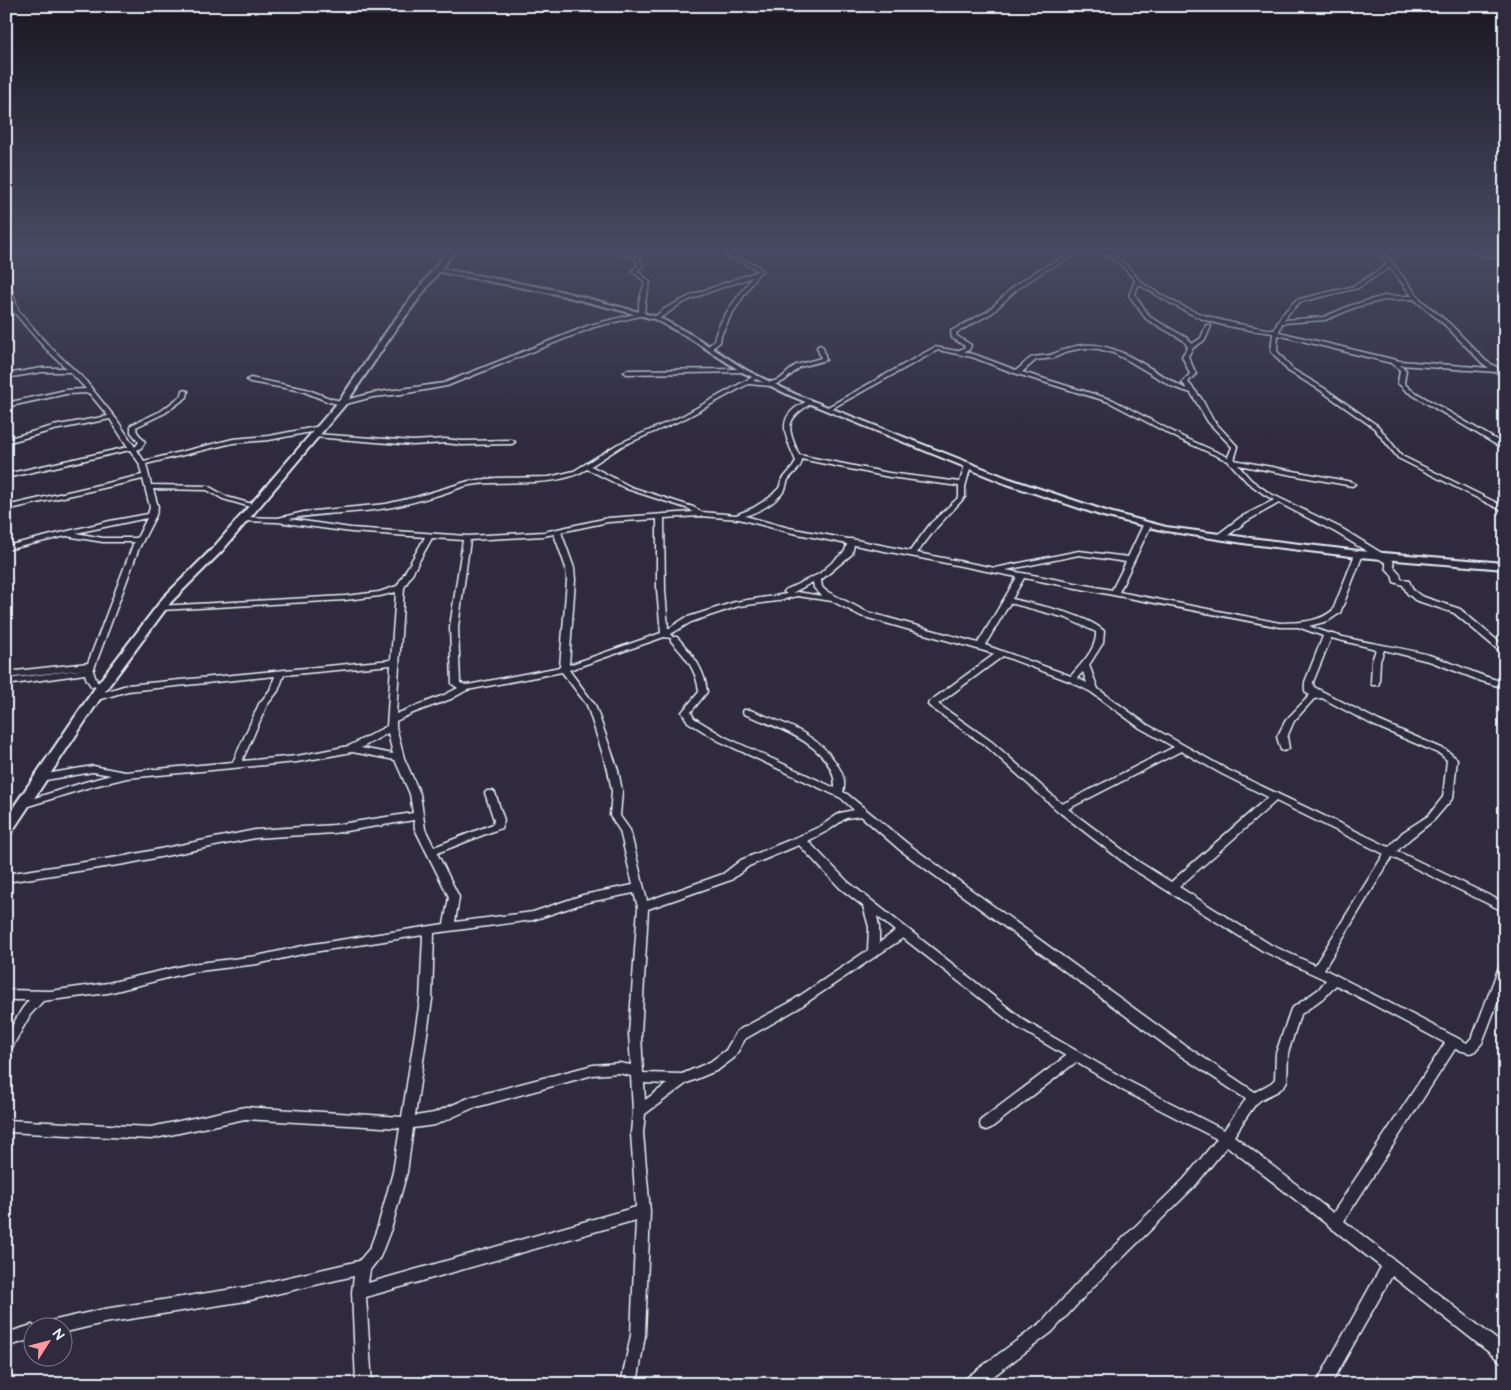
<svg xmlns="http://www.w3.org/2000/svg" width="1511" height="1390" font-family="'Balsamiq Sans',sans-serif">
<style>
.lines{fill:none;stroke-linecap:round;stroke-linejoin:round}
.minor-casing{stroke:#e8f1f8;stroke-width:3}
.tertiary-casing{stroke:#e8f1f8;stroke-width:4}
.secondary-casing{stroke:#e8f1f8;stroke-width:4}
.minor{fill:#2f2a3d;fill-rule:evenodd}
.tertiary{fill:#2f2a3d;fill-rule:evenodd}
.secondary{fill:#2f2a3d;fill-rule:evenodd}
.rail{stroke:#e8f1f8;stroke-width:2}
</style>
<rect width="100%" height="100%" fill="#2f2a3d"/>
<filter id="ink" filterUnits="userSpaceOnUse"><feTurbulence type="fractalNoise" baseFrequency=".02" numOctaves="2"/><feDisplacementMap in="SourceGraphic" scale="10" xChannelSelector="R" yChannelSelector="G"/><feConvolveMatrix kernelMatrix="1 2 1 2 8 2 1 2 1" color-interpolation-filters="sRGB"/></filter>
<g filter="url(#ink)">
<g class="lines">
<g class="minor-casing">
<g id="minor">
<path d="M 6,250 L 9,250 L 12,290 L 18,310 L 47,344 L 84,379 L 117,420 L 135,447 L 139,442 L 131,432 L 131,425 L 161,411 L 182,395 L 183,390 L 188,391 L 187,397 L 165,413 L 136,427 L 137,432 L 145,442 L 141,448 L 137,450 L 144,461 L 233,439 L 269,436 L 321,426 L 324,428 L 321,430 L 269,440 L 233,443 L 146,464 L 151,485 L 208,486 L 227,497 L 256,505 L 257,506 L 254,508 L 223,499 L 207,490 L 153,489 L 158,507 L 156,515 L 139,548 L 93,671 L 97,682 L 106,683 L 107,685 L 103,688 L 91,686 L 87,680 L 85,674 L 6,685 L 6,679 L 86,669 L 6,678 L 6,672 L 88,663 L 134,542 L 103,542 L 66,536 L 6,550 L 6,546 L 110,521 L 148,514 L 150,507 L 143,479 L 6,510 L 6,506 L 142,475 L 139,463 L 130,450 L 6,478 L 6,474 L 128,447 L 110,419 L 54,430 L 6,443 L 6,439 L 53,426 L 108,416 L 89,393 L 66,394 L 6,407 L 6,403 L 66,390 L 86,389 L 70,372 L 42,372 L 6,378 L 6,374 L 42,368 L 66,368 L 43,346 L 12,310 L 8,290 ZM 147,518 L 137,538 L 103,538 L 76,533 Z"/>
<polygon points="606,250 615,250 640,257 639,259 643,265 637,271 650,282 645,302 644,315 594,327 447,386 402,394 373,397 342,405 329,402 302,391 250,382 247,380 250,378 306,389 332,399 342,401 373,393 444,383 590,325 639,313 639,302 645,282 632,271 638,265 635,258"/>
<path d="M 739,250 L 746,250 L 733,256 L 756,265 L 763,271 L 758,274 L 730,317 L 721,335 L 720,342 L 711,349 L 706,348 L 714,341 C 719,317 739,297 752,277 C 729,286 704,292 681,304 C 673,308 663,319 654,319 L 654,317 L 666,308 L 692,295 L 758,271 L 752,267 L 727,256 Z"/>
<path d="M 1085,250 C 1104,250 1119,257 1132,271 C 1135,274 1136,278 1139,280 C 1145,286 1170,300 1178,304 C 1209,320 1241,325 1274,330 L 1281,316 L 1296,300 L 1354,286 L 1388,264 L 1377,250 L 1382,250 L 1421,300 L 1450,324 L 1486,361 L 1505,372 L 1505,377 L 1496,372 L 1400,365 L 1406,370 L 1404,383 L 1410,389 L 1505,445 L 1505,450 L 1406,391 L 1398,383 L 1400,370 L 1391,363 L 1278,335 L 1277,351 L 1292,369 L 1324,388 L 1378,426 L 1402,456 L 1505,507 L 1505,512 L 1398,458 L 1374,428 L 1320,390 L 1288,371 L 1271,351 L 1273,333 C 1249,330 1224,327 1200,318 C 1178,309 1159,296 1138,284 L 1135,295 L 1150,317 L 1187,338 L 1192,344 L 1201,338 L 1206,325 L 1211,326 L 1205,340 L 1193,348 L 1188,356 L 1196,374 L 1188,382 L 1201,398 L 1213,420 L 1238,447 L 1234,460 L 1352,482 L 1355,484 L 1352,486 L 1238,465 L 1251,480 L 1269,493 L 1341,528 L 1393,560 L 1394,567 L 1400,574 L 1401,579 L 1409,581 L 1413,590 L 1421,596 L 1460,609 L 1505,647 L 1505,653 L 1502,653 L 1454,613 L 1415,600 L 1407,593 L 1403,585 L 1394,582 L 1392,575 L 1386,568 L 1386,563 L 1335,532 L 1279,503 L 1247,521 L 1223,539 L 1217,539 L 1217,535 L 1241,517 L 1274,500 L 1265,495 L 1247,482 L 1228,461 L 1179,439 L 1109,402 L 1014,373 L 972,357 L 938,350 L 829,410 L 824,409 L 935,347 L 957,351 L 964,348 L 965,346 L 952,338 L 951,331 L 988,311 L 1013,287 L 1040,269 L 1062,258 ZM 1094,252 C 1111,255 1125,267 1135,281 L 1129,295 L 1146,319 L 1183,340 L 1188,347 L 1182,356 L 1190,374 L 1182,382 L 1187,389 C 1156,375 1119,341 1083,345 C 1072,346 1063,350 1053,354 C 1046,357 1038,355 1031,358 C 1025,361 1022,367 1016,370 L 976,355 L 964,352 L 969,350 L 971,345 L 957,336 L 956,333 L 992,313 L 1017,289 L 1044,271 L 1076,255 ZM 1390,267 L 1412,296 L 1384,296 L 1352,305 L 1324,317 L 1284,320 L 1289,313 L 1300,302 L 1358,288 ZM 1414,299 L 1446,326 L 1482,363 L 1489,368 L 1400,361 L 1279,332 L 1282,323 L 1325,320 L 1356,307 L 1384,300 ZM 1084,348 L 1099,349 L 1113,353 L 1129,361 L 1173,387 L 1191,393 L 1208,422 L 1232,447 L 1228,457 L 1183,437 L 1113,400 L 1022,372 L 1036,360 L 1054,358 L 1069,351 Z"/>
<path d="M 820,345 L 823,347 L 826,360 L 800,367 L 784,381 L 771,386 L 748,384 L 686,418 L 622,446 L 591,466 L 631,487 L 693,507 L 702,512 L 736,515 L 753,508 L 769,498 L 779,488 L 782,480 L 793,467 L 796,461 C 784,433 774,415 810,400 L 812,401 L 812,403 C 784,420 787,427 799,455 L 889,473 L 960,482 L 965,465 L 966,464 L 970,464 L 971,465 L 965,487 L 965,497 L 937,527 L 917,553 L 995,568 L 1079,551 L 1128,557 L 1143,525 L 1147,523 L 1151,525 L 1119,592 L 1280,623 C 1299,622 1318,623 1333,610 L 1355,554 L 1359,552 L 1363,554 L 1340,613 L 1328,621 L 1309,626 C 1347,642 1389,644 1429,655 C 1455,663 1478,676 1505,682 L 1505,688 L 1481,681 L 1432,662 L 1384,650 L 1380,661 L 1379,683 L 1378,685 L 1372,685 L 1371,683 L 1372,661 L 1376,649 L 1331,638 L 1313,682 L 1314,687 L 1379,721 L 1446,750 L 1457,759 L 1453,798 L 1451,800 L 1434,820 L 1411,838 L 1397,851 L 1505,903 L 1505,912 L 1392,857 L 1324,969 L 1467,1043 L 1473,1036 L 1499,967 L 1501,964 L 1505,963 L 1505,983 L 1482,1043 L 1474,1052 L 1470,1053 L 1455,1049 L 1344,1221 L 1505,1346 L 1505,1363 L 1500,1361 L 1392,1276 L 1331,1384 L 1316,1384 L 1381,1267 L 1227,1146 L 1194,1187 L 1093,1287 L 1052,1332 L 983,1384 L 963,1384 L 965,1379 L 1042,1322 L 1083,1277 L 1184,1179 L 1217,1139 L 1124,1091 L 1076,1062 L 991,1128 L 986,1130 L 981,1128 L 980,1124 L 981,1120 L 1066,1056 L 1017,1027 L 903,938 L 797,1009 L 745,1039 L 734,1058 L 718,1070 L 687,1083 L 645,1114 L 643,1133 L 650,1212 L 645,1335 L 637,1384 L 621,1384 L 631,1335 L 636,1220 L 366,1297 L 372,1384 L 356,1384 L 352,1292 L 354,1276 L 246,1301 L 104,1323 L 62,1333 L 62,1328 L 44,1328 L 46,1323 L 51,1321 L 104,1309 L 246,1287 L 359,1261 L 370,1248 L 378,1226 L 393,1172 L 400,1128 L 245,1119 L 151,1139 L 6,1132 L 6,1120 L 151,1127 L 245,1107 L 402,1117 L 420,1000 L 423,935 L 307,953 L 257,964 L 191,972 L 108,993 L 43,1001 L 30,1015 L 10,1051 L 6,1052 L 6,1036 L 22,1009 L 29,1000 L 6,1000 L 6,990 L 50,991 L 108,983 L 191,964 L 257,956 L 307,945 L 444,924 L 449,897 L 415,829 L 414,820 L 334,833 L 255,838 L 125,864 L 6,882 L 6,874 L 125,856 L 255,830 L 334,825 L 413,813 L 410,794 L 395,760 L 352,752 L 297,762 L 127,778 L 90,787 L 22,808 L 19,807 L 17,805 L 19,803 L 85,782 L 111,775 L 93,772 L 40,781 L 37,780 L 35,778 L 37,776 L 40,775 L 93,766 L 125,772 L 233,762 L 259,704 L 270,690 L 275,676 L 128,691 L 94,701 L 91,700 L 90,698 L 91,696 L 127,685 L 391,660 L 396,592 L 380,596 L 345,600 L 161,610 L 158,610 L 157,608 L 158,606 L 345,596 L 379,592 L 397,586 L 425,537 L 351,532 L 277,522 L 241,521 L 237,519 L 241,517 L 278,518 L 304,512 L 386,504 L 416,497 L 469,481 L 496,478 L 549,477 L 574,471 L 618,444 L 682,416 L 754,376 L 759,377 L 753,381 L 768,383 L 780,379 L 796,365 L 821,358 L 817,347 ZM 801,459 L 889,477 L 959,486 L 959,497 L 931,523 L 910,551 L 851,539 L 848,539 L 789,528 L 745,516 C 760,511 774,504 784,491 C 787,487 786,483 788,480 C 793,473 800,470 802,461 ZM 587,469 L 627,489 L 689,509 L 693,512 L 608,518 L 544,532 L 467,536 L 351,528 L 289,519 C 321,512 354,514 387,508 C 406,505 424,499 442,494 C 452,491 462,486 471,485 C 508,479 555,489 587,469 ZM 700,516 L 739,519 L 788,532 L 847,544 L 845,551 L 819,574 L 785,590 L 784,592 L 787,594 L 735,602 L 685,618 L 668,629 L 665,590 L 664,518 ZM 657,519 L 657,590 L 661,633 L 569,665 L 575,580 L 574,568 L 561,532 L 608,522 ZM 554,534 L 566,568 L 567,580 L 560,667 L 473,684 L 466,685 L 460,683 L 458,627 L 470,540 L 544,536 ZM 432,538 L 463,540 L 450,627 L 452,684 L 458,688 L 444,695 L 396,714 L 404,588 ZM 854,545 L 1017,577 L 978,643 L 867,612 L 826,591 L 822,587 L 821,580 L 852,554 ZM 1079,555 L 1126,562 L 1112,590 L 1006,570 ZM 1024,578 L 1280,627 L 1298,627 L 1323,636 L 1305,682 C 1305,687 1303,693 1310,695 L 1286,720 L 1277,737 L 1281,750 L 1284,751 L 1289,748 L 1287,737 L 1294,721 L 1314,699 L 1322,698 L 1373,725 L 1440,754 L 1447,760 L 1443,797 L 1428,816 L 1403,832 L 1389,847 L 1228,770 L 1146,724 L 1098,689 L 1089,665 L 1103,643 L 1104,631 C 1086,614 1037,605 1012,599 ZM 813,582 L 814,588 L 822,596 L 797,592 L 792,593 ZM 797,596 L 832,601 L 861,616 L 995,654 L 929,702 L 928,704 L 929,706 L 986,746 L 1058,811 L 1131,868 L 1263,951 L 1326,980 L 1319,989 L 1291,1009 L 1276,1053 L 1275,1079 L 1271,1083 L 1255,1092 L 1183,1044 L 908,844 L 847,794 L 843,792 C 846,782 843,774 838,766 C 819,734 783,723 750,710 L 744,710 L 743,712 L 744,714 C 775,726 836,746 835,788 L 725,737 L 694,718 L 691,712 L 707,692 C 705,669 692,654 677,637 L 672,637 L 671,634 L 691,622 L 739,606 L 777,601 ZM 1010,603 L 1066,618 L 1096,632 C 1097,649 1081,664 1071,676 L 985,645 ZM 664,637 L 671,638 L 671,641 C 685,656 697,670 699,692 L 682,712 L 688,722 L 719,741 L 841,798 L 854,810 L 840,813 L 821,826 L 797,837 L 741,860 L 723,874 L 647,901 L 630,830 L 620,816 L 622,791 L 618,770 L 595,705 L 569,670 ZM 1003,656 L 1069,681 L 1091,692 L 1140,728 L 1174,747 L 1062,804 L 992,742 L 938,704 ZM 391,665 L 387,726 L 349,746 L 297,756 L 242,761 L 267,705 L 278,691 L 284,675 ZM 562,672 L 587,705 L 608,770 L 612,791 L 610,816 L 620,831 L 633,885 L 583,895 L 533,912 L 455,922 L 459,897 L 437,853 L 501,828 L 504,820 L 495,793 L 493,791 L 487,791 L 485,793 L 494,820 L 493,824 L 434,847 L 425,829 L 420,794 L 404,758 L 396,727 L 396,721 L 413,713 L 451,699 L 467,690 ZM 1083,672 L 1087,683 L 1077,678 ZM 388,733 L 393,754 L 361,748 ZM 1181,751 L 1222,774 L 1268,797 L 1171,882 L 1139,862 L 1068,809 ZM 1276,801 L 1384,854 L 1315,965 L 1271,945 L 1179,887 ZM 861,816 L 900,850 L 1175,1052 L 1246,1099 L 1224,1130 L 1132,1083 L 1025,1021 L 848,882 L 808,841 L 829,830 L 846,818 ZM 799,845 L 840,888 L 863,906 L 869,927 L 868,950 L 789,1003 L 737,1031 L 726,1050 L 710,1062 L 682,1074 L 643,1073 L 641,1034 L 648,909 L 731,880 L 749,866 ZM 634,893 L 638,907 L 629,1034 L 631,1065 L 619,1063 L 593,1065 L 471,1097 L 434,1113 L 415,1116 L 432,1000 L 434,933 L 533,920 L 584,903 ZM 877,916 L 895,931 L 879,943 L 879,927 ZM 1336,985 L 1445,1043 L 1333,1213 L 1234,1136 C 1241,1126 1250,1110 1258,1102 C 1267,1094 1281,1094 1287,1081 L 1288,1053 L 1300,1015 L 1327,995 ZM 619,1073 L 631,1076 L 633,1111 L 631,1133 L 636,1207 L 368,1283 L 370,1270 L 380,1257 L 392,1226 L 407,1172 L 413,1128 L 435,1125 L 473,1108 L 593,1075 ZM 644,1083 L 667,1084 L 645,1100 Z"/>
<polygon points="744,369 746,370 746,372 627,374 624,372 627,370"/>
<polygon points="316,434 413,441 446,439 462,441 512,440 515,442 512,444 462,445 446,443 413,445 314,437 313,436"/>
<polygon points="32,1325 37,1328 32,1328 32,1339 6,1347 6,1333"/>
</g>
</g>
<g class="tertiary-casing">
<polygon id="tertiary" points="437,268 556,290 658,317 692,335 746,370 795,394 1010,479 1109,512 1166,527 1250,538 1359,551 1505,563 1505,569 1359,557 1250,544 1166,531 1103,516 1004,483 791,396 742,372 688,337 654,319 556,294 435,271 435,269"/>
</g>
<g class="secondary-casing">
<polygon id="secondary" points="448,250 455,250 397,328 345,405 222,551 171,602 108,687 11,833 6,834 6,818 99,682 163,598 214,547 339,401 391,325"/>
</g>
<use href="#minor" class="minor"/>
<use href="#tertiary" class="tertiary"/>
<use href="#secondary" class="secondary"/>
<polyline class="rail" points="1462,250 1505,261"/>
</g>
</g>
<linearGradient id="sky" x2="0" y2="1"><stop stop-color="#1a1722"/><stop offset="0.56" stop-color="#474a62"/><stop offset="1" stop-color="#474a62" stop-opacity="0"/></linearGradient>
<rect width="1511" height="445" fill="url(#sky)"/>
<rect width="1511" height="1390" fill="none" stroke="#2f2a3d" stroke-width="25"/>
<rect x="12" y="12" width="1486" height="1365" fill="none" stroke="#e8f1f8" stroke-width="2" filter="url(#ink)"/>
<g transform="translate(48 1342) rotate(54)"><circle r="24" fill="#2f2a3d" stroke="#797a88"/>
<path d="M0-4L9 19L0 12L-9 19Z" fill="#ff9aa2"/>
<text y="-8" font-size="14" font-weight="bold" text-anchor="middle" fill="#e8f1f8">N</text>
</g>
</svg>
